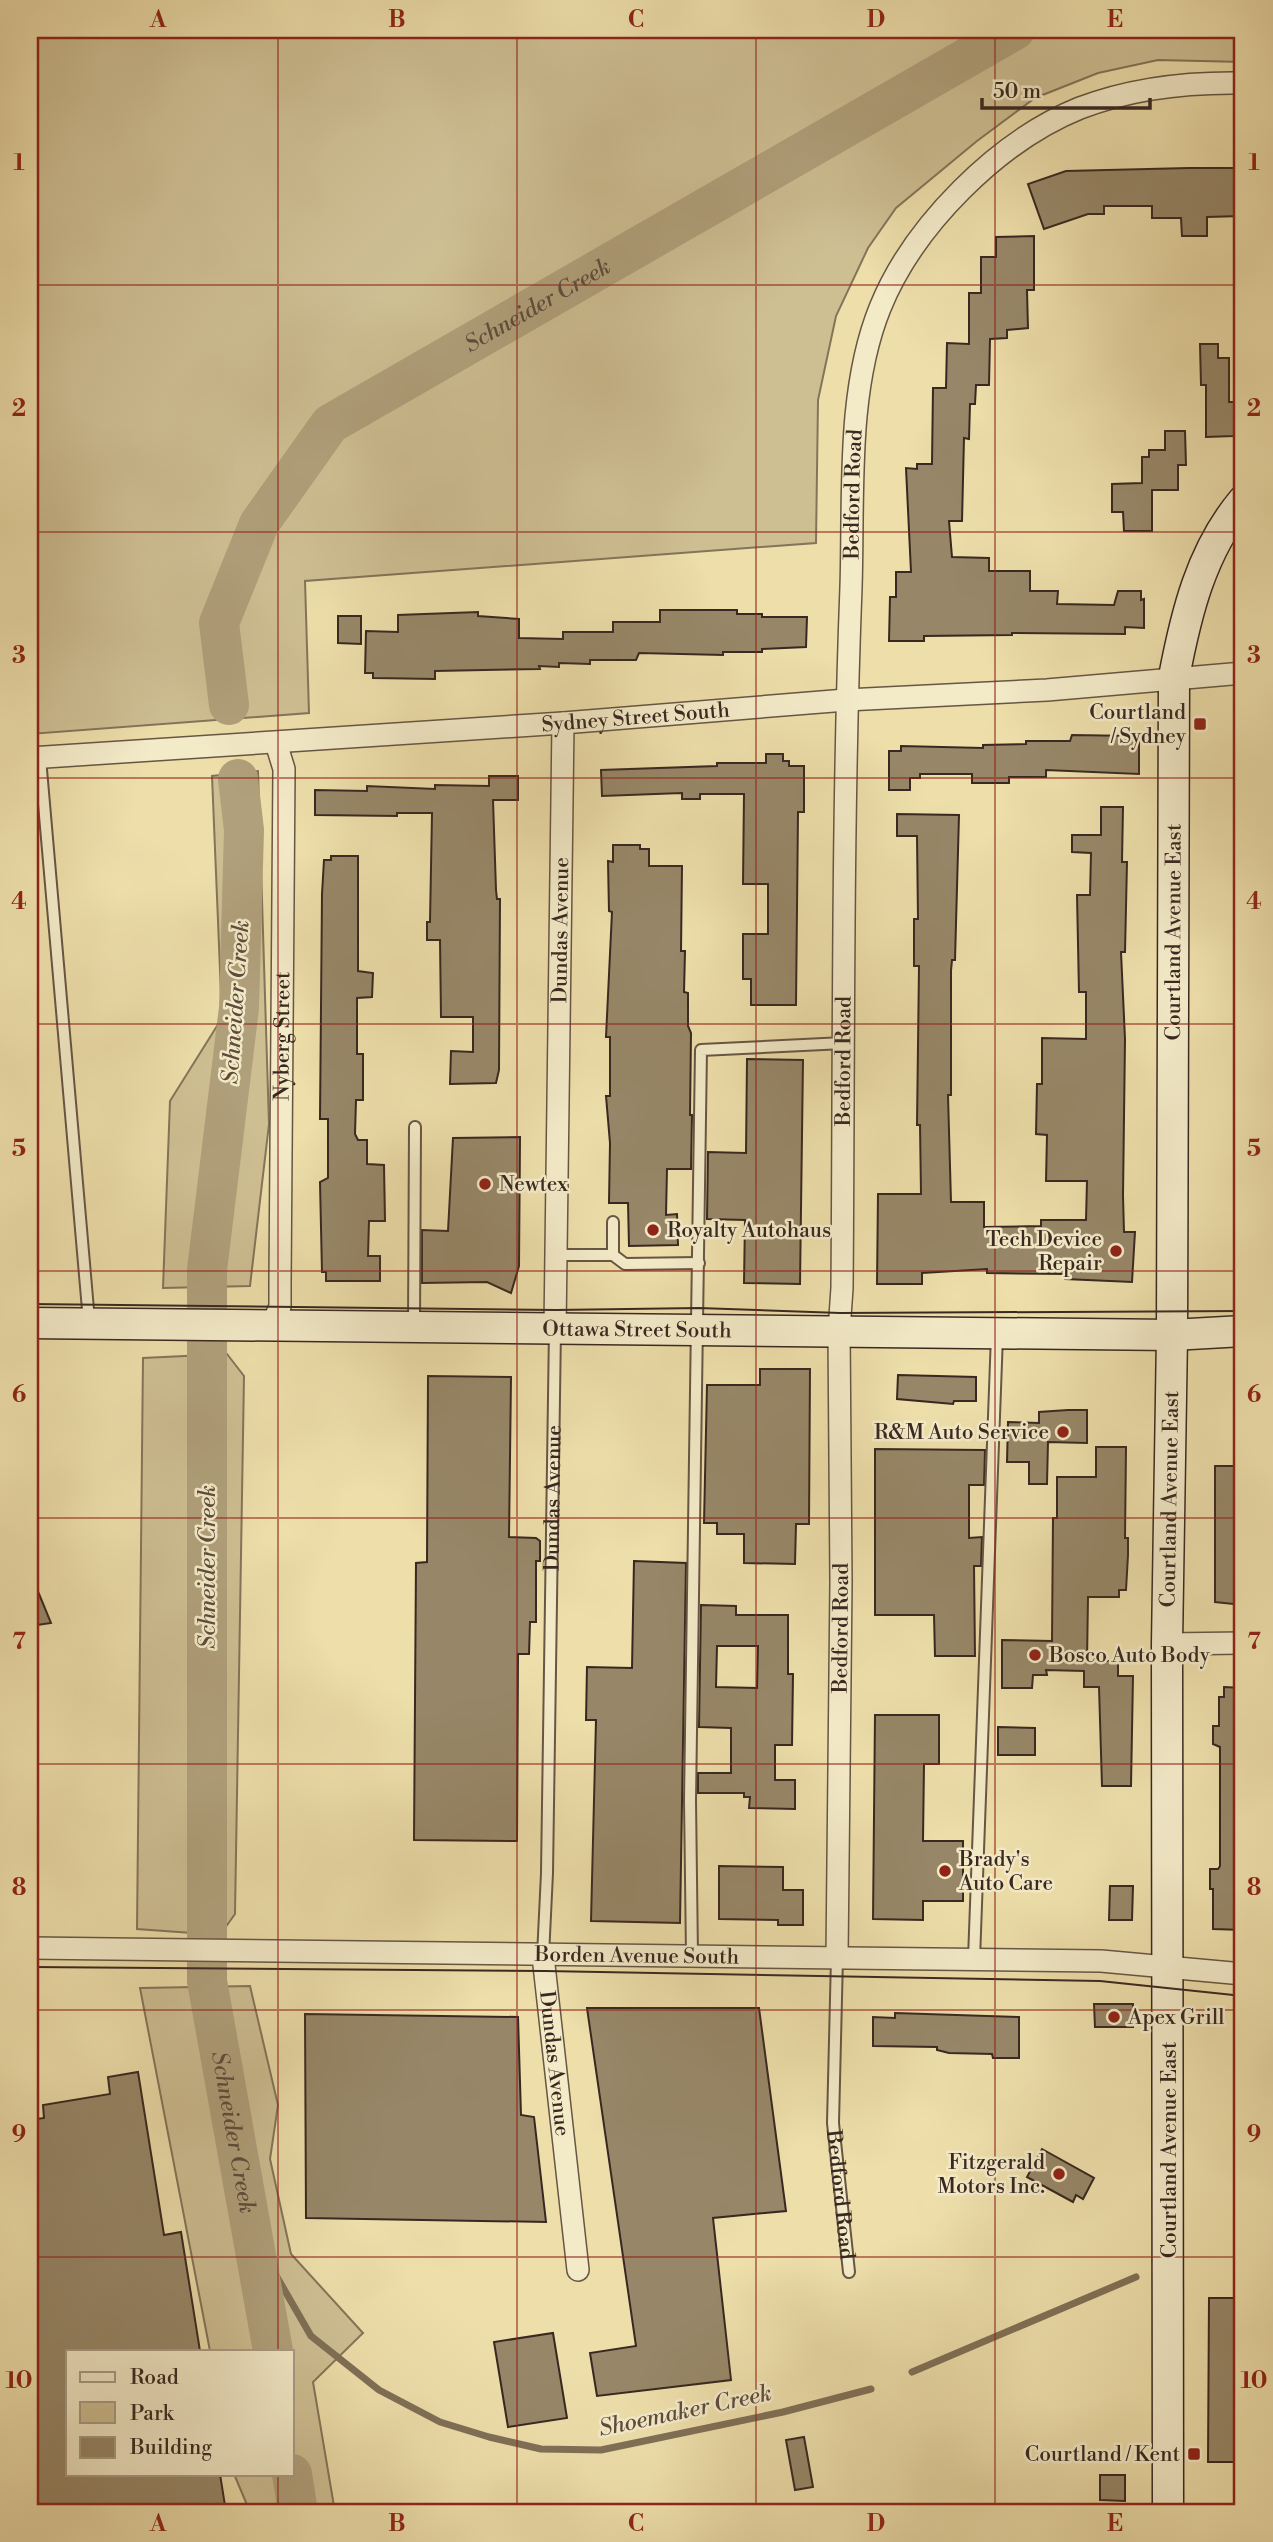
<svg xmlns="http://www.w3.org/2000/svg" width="1273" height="2542" font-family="'Libre Bodoni',serif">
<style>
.green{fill:#cebf93;stroke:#84745a;stroke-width:2}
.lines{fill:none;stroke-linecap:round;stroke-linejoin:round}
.stream{stroke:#807057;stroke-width:7}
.river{stroke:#b0a07b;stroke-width:40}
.building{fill:#978768;stroke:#392821;stroke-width:2;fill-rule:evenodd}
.service-casing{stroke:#665643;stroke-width:14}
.minor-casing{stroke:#665643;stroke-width:24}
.secondary-casing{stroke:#392821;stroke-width:33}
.service{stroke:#f3eac8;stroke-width:10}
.minor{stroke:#f3eac8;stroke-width:21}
.secondary{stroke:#f3eac8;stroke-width:30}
.tram{stroke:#392821;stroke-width:2}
.grid{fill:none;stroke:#8f2418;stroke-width:2;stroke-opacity:0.55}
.poi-dot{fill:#8f2418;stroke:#f3eac8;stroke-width:2.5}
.labels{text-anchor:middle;stroke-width:5;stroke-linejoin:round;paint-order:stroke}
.street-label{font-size:21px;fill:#392821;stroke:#f3eac8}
.poi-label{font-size:21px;fill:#392821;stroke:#f3eac8;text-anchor:end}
.water-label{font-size:23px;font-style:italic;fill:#5d4c3c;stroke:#f3eac8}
.neatline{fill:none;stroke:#8f2418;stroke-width:2.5}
.grid-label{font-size:23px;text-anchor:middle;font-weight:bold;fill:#8f2418}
</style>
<rect width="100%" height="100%" fill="#eddeaa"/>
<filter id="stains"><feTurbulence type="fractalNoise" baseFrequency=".00286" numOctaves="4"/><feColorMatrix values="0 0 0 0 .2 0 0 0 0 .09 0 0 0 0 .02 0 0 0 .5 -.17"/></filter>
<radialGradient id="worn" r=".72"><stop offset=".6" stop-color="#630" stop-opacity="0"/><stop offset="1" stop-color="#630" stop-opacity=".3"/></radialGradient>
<g class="green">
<polygon points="30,30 1243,30 1243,62 1158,60 1098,73 1035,98 977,141 896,208 868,248 836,316 818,400 816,543 305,581 309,713 30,734"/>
<polygon points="258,771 269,1124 250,1286 163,1288 170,1101 222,1018 212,776"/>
<polygon points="227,1354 244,1376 235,1914 220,1935 137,1929 143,1358"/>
<polygon points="250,1986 278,2105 270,2159 291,2254 363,2333 313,2382 335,2512 250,2512 234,2474 292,2474 292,2351 210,2351 140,1988"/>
</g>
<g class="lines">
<g class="stream">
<polyline points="255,2239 311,2336 379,2390 440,2422 489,2437 541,2449 601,2450 783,2412 871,2389"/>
<polyline points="912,2372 1136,2277"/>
</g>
<g class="river">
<path id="s1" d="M 229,705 L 219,623 L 259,524 L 330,424 L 1015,30"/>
<path id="s2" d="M 238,779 L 244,830 L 239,1008 L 207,1270 L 207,1981 L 273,2351"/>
<polyline points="292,2474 298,2512"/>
</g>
</g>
<g class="building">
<polygon points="1189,168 1243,168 1241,216 1207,217 1207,236 1182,236 1181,218 1152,218 1152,206 1104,206 1104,214 1088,214 1044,229 1028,184 1066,171"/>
<polygon points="1034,236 1034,290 1027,290 1028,328 1007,330 1007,338 990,339 989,385 976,385 975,404 970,404 969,439 964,438 962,521 949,521 952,557 989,558 989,571 1030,571 1030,591 1058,591 1057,604 1114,605 1118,591 1141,591 1141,600 1144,599 1144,628 1125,627 1125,634 1012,633 1012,635 924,636 924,641 889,641 890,597 896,597 896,572 911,572 906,468 917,469 917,464 932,464 933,388 946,388 947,343 969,344 969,293 981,293 981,257 996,257 996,237"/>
<polygon points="1200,344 1218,344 1218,358 1229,358 1229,402 1234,402 1234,436 1206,437 1206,385 1201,385"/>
<polygon points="1165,431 1185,431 1186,465 1178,465 1178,490 1152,490 1152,531 1124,531 1123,512 1112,512 1112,484 1142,483 1142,457 1149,457 1149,450 1165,450"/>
<polygon points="660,610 737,610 737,614 762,614 762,617 807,617 806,647 762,649 762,652 723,652 723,655 639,653 636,660 590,660 590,664 559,663 559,667 539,666 540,669 435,671 435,679 373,678 373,673 365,673 366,631 398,632 398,615 478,612 478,616 519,619 519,638 563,639 563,632 613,632 613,622 660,622"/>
<polygon points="338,616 361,616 361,644 338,643"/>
<polygon points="1072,735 1134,736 1139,739 1139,774 1046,770 1046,777 1009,777 1009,783 972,783 972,774 920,774 920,778 910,778 910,790 889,790 889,751 901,751 901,746 983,748 983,745 1026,744 1026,741 1070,741"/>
<polygon points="766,754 783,754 783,761 789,761 789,766 804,766 804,812 798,812 796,1005 751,1005 751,979 743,979 743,934 768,934 768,884 743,884 744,794 700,794 700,799 682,799 682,793 602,796 601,770 717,766 717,763 766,763"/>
<polygon points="489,776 518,776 518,800 493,800 496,890 497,899 500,899 499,1070 496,1083 450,1084 451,1051 473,1052 473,1017 441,1017 440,940 427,940 427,922 430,922 432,813 397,813 397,816 315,815 315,790 367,791 367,786 435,789 435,785 489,786"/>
<polygon points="1101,807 1123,807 1122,862 1127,862 1125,952 1121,952 1125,1039 1123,1196 1124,1232 1135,1232 1132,1282 1065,1279 1064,1274 987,1273 987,1269 922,1273 922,1284 877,1284 878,1194 921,1194 920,1125 917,1125 919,966 914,966 914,919 918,919 917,836 897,836 897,814 959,815 955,960 952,960 951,971 951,1095 948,1095 951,1202 984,1202 984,1227 1041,1226 1041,1220 1086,1220 1087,1181 1046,1181 1047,1135 1036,1134 1037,1084 1042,1084 1042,1038 1086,1039 1086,992 1079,992 1077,895 1090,895 1091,853 1072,852 1072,835 1101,835"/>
<polygon points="613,845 640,845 640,849 649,849 649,866 682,866 681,951 685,951 684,992 688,993 688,1026 691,1033 690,1115 692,1115 691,1169 667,1169 666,1215 677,1214 678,1245 629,1246 628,1203 609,1203 610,1143 606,1096 610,1096 610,1037 606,1037 612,912 609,911 608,861 613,862"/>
<polygon points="331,856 358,856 358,971 373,973 372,997 357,998 357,1054 363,1054 363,1100 356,1100 355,1134 358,1140 367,1140 367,1164 384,1165 385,1221 369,1221 368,1256 380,1256 380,1281 326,1281 326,1272 322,1272 320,1182 328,1178 328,1119 320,1119 322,894 324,860 331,860"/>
<polygon points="747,1059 803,1060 800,1284 744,1283 745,1220 707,1219 708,1152 746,1153"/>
<polygon points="520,1137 519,1266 511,1293 487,1282 422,1283 422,1230 448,1231 453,1138"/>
<polygon points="760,1369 810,1369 809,1524 796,1524 795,1564 744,1563 744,1534 717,1534 717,1523 704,1523 707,1385 760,1385"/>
<polygon points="898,1375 976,1377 976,1401 954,1401 953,1404 897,1399"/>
<polygon points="428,1376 511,1377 509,1537 536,1538 540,1541 540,1561 536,1561 536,1622 530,1622 529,1654 518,1654 517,1841 414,1840 416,1563 427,1562"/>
<polygon points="1068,1410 1087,1410 1087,1443 1048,1442 1047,1484 1029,1484 1029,1462 1007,1462 1008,1422 1039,1423 1039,1412"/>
<polygon points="1096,1447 1126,1447 1125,1538 1128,1538 1128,1555 1126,1590 1119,1590 1119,1597 1088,1597 1087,1661 1118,1661 1118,1676 1133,1676 1131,1786 1102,1786 1099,1687 1084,1687 1084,1671 1046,1670 1047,1675 1033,1675 1032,1688 1002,1688 1002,1640 1052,1641 1053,1518 1057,1518 1057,1477 1096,1477"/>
<polygon points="875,1449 985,1450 984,1485 969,1485 969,1538 982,1537 981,1566 974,1566 975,1656 935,1656 934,1615 875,1615"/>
<polygon points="1215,1466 1243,1466 1243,1605 1215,1602"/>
<polygon points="634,1561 686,1563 680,1923 591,1921 596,1720 586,1720 587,1667 632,1668"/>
<polygon points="30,1572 51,1623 30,1626"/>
<path d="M 701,1605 L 736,1606 L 736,1615 L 788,1615 L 788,1674 L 793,1674 L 792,1745 L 775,1745 L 775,1780 L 795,1780 L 795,1809 L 749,1808 L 750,1797 L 744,1797 L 744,1793 L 698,1793 L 698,1773 L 731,1773 L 731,1728 L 699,1727 ZM 717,1646 L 758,1646 L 757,1688 L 716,1687 Z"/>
<polygon points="1224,1687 1243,1688 1243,1930 1213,1929 1213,1889 1210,1889 1210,1869 1218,1869 1220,1866 1220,1747 1213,1744 1213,1726 1219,1726 1219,1697 1224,1697"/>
<polygon points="875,1715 939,1715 939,1764 924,1764 923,1841 963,1841 963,1901 923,1901 923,1920 873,1919"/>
<polygon points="998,1727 1035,1728 1035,1755 998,1755"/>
<polygon points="719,1866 783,1867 783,1890 803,1890 803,1925 778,1925 778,1920 719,1919"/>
<polygon points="1110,1886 1133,1886 1132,1920 1109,1920"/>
<polygon points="1094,2004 1133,2004 1133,2027 1095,2027"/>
<polygon points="587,2008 759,2008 786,2211 713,2218 731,2380 597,2396 590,2353 636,2346"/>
<polygon points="895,2013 1019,2017 1019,2058 993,2058 992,2054 949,2053 937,2050 937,2047 873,2046 873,2017 895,2018"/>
<polygon points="305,2014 518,2017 521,2115 534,2117 546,2222 306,2218"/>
<polygon points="138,2072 164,2235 181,2232 200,2351 68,2351 68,2474 220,2474 226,2512 30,2512 30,2120 44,2118 43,2105 110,2094 108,2077"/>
<polygon points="1042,2149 1094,2178 1083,2199 1076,2195 1073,2202 1027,2177"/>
<polygon points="1209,2298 1243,2298 1243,2462 1208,2462"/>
<polygon points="553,2333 567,2418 508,2427 494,2342"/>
<polygon points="804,2437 813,2487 795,2490 786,2440"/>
<polygon points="1100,2475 1125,2475 1125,2501 1100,2500"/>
</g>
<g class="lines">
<g class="service-casing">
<g id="service">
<polyline points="40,758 89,1321"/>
<polyline points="556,1255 613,1255 613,1222"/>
<polyline points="613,1255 625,1264 699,1263"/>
<polyline points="414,1325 415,1127"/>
<path id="s3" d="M 543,1956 L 547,1873 L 555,1329"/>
<polyline points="692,1956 690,1800 701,1050 844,1043"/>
<path id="s4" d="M 837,1957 L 833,2123 L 849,2272"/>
<polyline points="974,1959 997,1335"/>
</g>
</g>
<g class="minor-casing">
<g id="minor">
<path id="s5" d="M 30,758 L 563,723 L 846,700 L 1047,690 L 1243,673"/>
<path id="s6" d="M 270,1328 L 280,1307 L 280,1283 L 284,769 L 276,743"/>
<path id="s7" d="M 555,1329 L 563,723"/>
<polyline points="1167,1644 1243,1643"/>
<path id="s8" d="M 30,1948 L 1101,1961 L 1243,1974"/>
<path id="s9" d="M 543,1956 L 578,2270"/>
<path id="s10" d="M 837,1957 L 841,1582 L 839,1331 L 842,1288 C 844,1054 842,820 851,587 C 854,497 846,392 880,308 C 913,226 998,141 1080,108 C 1132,88 1188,82 1243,83"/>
</g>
</g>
<g class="secondary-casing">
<g id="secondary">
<path id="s11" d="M 30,1323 L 1172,1335 L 1243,1331"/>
<path id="s12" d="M 1168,2512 L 1167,1644 L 1172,1335 L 1174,677 C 1186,614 1201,551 1243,501"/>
</g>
</g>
<use href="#service" class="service"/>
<use href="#minor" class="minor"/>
<use href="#secondary" class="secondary"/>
<g class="tram">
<polyline points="30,1304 556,1310 699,1308 840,1313 1243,1311"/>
<polyline points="30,1967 545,1971 1100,1981 1243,1996"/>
</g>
</g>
<path class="grid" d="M 278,30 L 278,2351M 517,30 L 517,2512M 756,30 L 756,2512M 995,30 L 995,2512M 30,285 L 1243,285M 30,532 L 1243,532M 30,778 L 1243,778M 30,1024 L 1243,1024M 30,1271 L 1243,1271M 30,1518 L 1243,1518M 30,1764 L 1243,1764M 30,2010 L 1243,2010M 30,2257 L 1243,2257M 278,2474 L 278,2512"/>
<g class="poi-dot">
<rect x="1193" y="717" width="14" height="14" rx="3.5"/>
<circle cx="485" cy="1184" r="7"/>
<circle cx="653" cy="1230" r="7"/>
<circle cx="1116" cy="1251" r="7"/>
<circle cx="1063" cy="1432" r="7"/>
<circle cx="1035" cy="1655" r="7"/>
<circle cx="945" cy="1871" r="7"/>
<circle cx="1114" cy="2017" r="7"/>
<circle cx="1059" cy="2174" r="7"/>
<rect x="1187" y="2447" width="14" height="14" rx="3.5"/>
</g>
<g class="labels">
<g class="street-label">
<text dy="7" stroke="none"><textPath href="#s10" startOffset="1463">Bedford Road</textPath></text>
<text dy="7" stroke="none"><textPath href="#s5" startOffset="607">Sydney Street South</textPath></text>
<text dy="7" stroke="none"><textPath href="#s7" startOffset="399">Dundas Avenue</textPath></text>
<text dy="7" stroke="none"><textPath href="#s12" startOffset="1580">Courtland Avenue East</textPath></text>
<text dy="7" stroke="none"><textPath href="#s6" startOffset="294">Nyberg Street</textPath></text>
<text dy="7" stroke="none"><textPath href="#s10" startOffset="896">Bedford Road</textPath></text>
<text dy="7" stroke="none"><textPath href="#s11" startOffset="607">Ottawa Street South</textPath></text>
<text dy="7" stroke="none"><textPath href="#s3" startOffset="458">Dundas Avenue</textPath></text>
<text dy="7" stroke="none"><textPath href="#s12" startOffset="1013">Courtland Avenue East</textPath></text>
<text dy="7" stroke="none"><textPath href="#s10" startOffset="329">Bedford Road</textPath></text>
<text dy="7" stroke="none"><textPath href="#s8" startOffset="607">Borden Avenue South</textPath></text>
<text dy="7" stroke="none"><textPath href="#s9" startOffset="108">Dundas Avenue</textPath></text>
<text transform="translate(1169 2150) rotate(-90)" y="7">Courtland Avenue East</text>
<text dy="7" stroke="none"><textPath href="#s4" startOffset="238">Bedford Road</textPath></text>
</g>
<g class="poi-label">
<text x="1186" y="719">Courtland<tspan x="1186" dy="24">/ Sydney</tspan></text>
<text x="499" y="1191" text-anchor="start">Newtex</text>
<text x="667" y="1237" text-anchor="start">Royalty Autohaus</text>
<text x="1102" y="1246">Tech Device<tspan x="1102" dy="24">Repair</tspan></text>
<text x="1049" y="1439">R&amp;M Auto Service</text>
<text x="1049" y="1662" text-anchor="start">Bosco Auto Body</text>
<text x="959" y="1866" text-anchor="start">Brady's<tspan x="959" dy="24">Auto Care</tspan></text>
<text x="1128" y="2024" text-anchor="start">Apex Grill</text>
<text x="1045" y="2169">Fitzgerald<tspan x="1045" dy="24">Motors Inc.</tspan></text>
<text x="1180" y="2461">Courtland / Kent</text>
</g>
<g class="water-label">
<text dy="8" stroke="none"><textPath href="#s1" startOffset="551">Schneider Creek</textPath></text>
<text transform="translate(235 1002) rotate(-86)" y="8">Schneider Creek</text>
<text transform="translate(207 1567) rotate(-90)" y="8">Schneider Creek</text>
<text dy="8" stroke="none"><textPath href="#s2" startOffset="1358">Schneider Creek</textPath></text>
<text transform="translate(685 2410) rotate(-12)" y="8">Shoemaker Creek</text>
</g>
</g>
<rect width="1273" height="2542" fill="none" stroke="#eddeaa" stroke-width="77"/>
<rect x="66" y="2350" width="228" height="126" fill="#f3eac8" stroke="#a99c85" stroke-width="2"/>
<rect x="80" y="2372" width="35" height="10" fill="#f3eac8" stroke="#a99c85" stroke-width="2"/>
<text x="130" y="2384" font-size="21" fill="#392821">Road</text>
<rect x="80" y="2402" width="35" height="21" fill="#cebf93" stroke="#a99c85" stroke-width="2"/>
<text x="130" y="2420" font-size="21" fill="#392821">Park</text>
<rect x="80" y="2437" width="35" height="21" fill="#978768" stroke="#a99c85" stroke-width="2"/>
<text x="130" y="2454" font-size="21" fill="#392821">Building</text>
<path d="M982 98v10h168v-10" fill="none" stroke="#392821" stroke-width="3.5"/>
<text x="993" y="98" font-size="21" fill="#392821" stroke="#f3eac8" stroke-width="5" paint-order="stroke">50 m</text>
<rect x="38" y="38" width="1196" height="2466" class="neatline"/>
<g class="grid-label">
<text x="158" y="27">A</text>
<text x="397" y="27">B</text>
<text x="636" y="27">C</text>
<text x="876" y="27">D</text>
<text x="1115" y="27">E</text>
<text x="19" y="170">1</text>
<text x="1254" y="170">1</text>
<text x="19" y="416">2</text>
<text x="1254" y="416">2</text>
<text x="19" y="663">3</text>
<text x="1254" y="663">3</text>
<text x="19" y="909">4</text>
<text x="1254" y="909">4</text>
<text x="19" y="1156">5</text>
<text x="1254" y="1156">5</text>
<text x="19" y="1402">6</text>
<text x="1254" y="1402">6</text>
<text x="19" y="1649">7</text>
<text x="1254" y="1649">7</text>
<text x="19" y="1895">8</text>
<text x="1254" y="1895">8</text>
<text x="19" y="2142">9</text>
<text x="1254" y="2142">9</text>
<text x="19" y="2388">10</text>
<text x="1254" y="2388">10</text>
<text x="158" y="2531">A</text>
<text x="397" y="2531">B</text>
<text x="636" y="2531">C</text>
<text x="876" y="2531">D</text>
<text x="1115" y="2531">E</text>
</g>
<rect width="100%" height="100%" filter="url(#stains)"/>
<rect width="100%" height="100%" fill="url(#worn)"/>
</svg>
